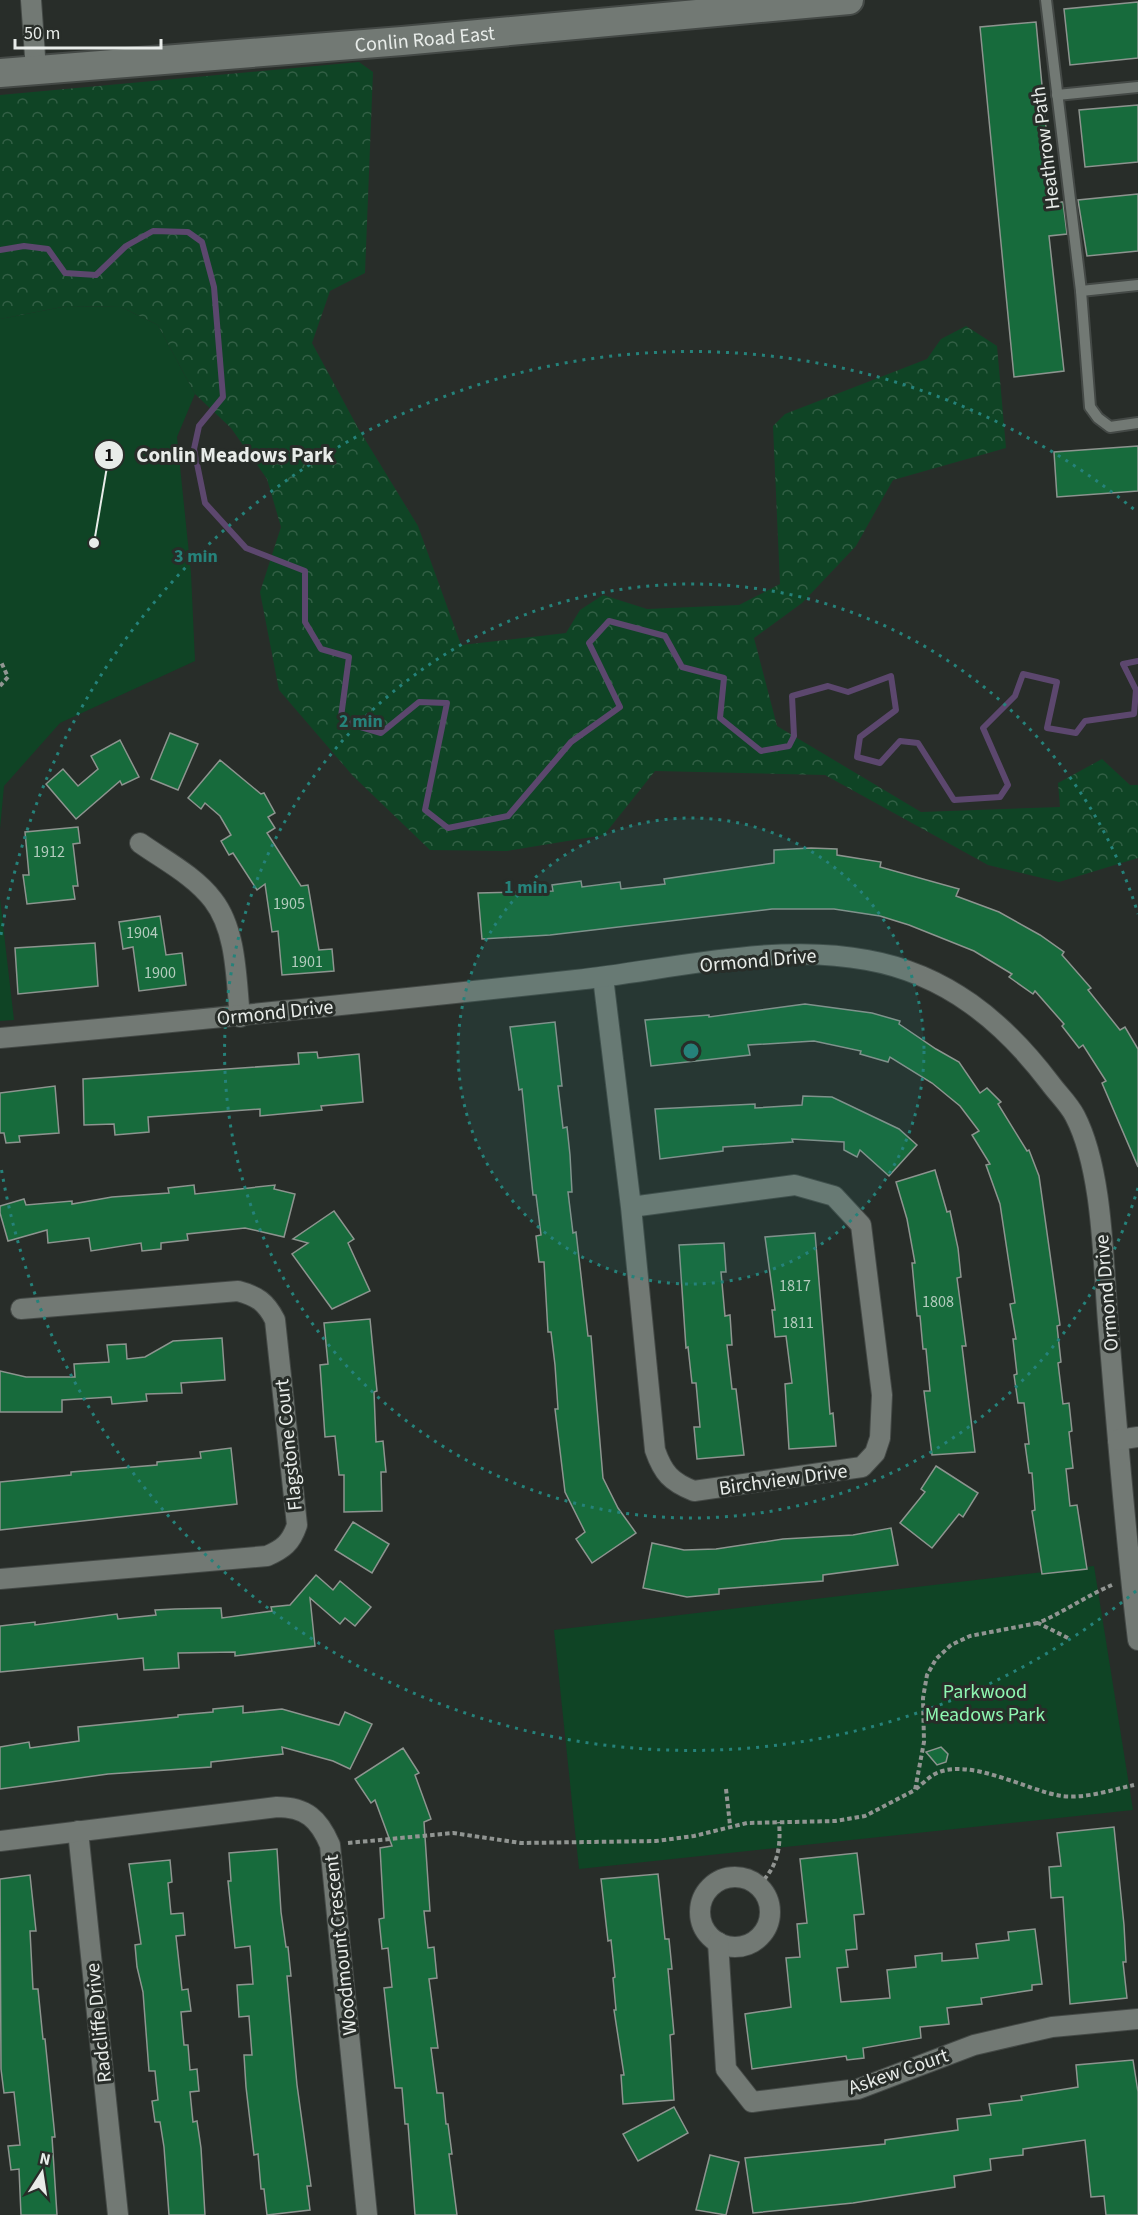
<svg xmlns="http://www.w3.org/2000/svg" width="1138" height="2215" font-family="'Source Sans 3',sans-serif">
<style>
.green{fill:#0f4425}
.forest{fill:url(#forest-crowns)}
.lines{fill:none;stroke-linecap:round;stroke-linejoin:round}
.stream{stroke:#5c476e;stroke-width:6}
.building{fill:#176b3c;stroke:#8d948f;stroke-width:1.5}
.lane-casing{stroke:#444946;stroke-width:14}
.street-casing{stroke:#444946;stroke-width:22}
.secondary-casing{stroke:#444946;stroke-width:32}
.path{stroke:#919592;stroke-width:4;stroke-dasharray:4.5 3;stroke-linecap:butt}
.lane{stroke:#727974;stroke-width:10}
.street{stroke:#727974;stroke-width:20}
.secondary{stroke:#727974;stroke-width:28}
.ring{fill:none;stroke:#25827a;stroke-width:3;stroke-dasharray:3 6}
.labels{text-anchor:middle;stroke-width:6;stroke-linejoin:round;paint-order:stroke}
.number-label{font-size:16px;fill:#b4ccbe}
.street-label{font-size:20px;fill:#e8ece9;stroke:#282d29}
.park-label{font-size:20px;fill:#8ef7b1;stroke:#282d29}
.centre{fill:#25827a;stroke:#282d29;stroke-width:3}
.ring-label{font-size:18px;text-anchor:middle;font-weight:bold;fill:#25827a;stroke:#282d29;stroke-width:6;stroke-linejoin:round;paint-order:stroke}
.leader{fill:none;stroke:#e8ece9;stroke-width:2}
.callout-dot{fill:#e8ece9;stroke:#282d29;stroke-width:2}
.mark-label{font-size:18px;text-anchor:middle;font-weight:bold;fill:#111}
.callout-label{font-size:21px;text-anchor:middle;font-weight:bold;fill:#e8ece9;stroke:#282d29;stroke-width:6;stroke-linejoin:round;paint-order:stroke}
</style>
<defs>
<pattern id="forest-crowns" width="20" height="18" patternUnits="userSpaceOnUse" patternTransform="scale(1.5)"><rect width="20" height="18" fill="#0f4425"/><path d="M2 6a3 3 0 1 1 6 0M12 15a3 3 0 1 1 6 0" fill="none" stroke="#325f45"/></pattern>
</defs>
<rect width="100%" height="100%" fill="#282d29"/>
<g class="green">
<polygon points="67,306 121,307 158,325 195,394 177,437 191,573 195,661 60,723 4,786 0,829 0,319"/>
<polygon points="0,899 14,1020 0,1021"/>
<polygon points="1094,1566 1133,1810 579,1869 554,1630"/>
</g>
<polygon class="forest" points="359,62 373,72 365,273 330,291 312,343 358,428 418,526 461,645 566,633 580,610 603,595 647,609 739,605 780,584 773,426 785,414 927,359 941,339 966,326 997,346 1006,448 893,480 856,546 802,603 754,638 777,726 921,812 1060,807 1058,783 1102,759 1130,785 1138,785 1138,858 1059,882 988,865 825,775 655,771 604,835 507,851 430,850 353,776 279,690 260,592 281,527 267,479 231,428 195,394 158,325 121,307 67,306 0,319 0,95"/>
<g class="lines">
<polyline class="stream" points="0,250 24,246 48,249 65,273 96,275 126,246 153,231 188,232 202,242 214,287 223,397 199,426 194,449 205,503 246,548 305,571 305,622 321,649 349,657 341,717 347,723 381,733 419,702 447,703 425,810 448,828 508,816 571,742 620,707 589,643 609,621 665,636 682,667 724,678 720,718 761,751 789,746 794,736 792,696 828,686 848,692 891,676 896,710 860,737 857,757 880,763 900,741 918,743 954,800 1000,797 1008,785 983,728 1015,696 1023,674 1057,682 1047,728 1076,733 1085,721 1134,714 1136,690 1123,664 1138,661"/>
</g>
<g class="building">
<polygon points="1138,2 1138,58 1070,65 1064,9"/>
<polygon points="1036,22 1053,202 1063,202 1067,234 1049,236 1064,371 1014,377 980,27"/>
<polygon points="1138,105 1138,162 1085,167 1079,110"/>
<polygon points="1138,194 1138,251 1087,256 1078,200"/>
<polygon points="1138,446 1138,491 1057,497 1054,452"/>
<polygon points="170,733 198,744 178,790 151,779"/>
<polygon points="120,740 139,777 122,785 120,781 76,819 46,784 63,769 78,786 98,769 91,756"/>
<polygon points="220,760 261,794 264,793 275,813 268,817 275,828 267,833 301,886 308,885 319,950 332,949 334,971 282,975 278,931 272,932 265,884 257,890 233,853 229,855 221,841 231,835 220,816 205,803 201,809 188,798"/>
<polygon points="78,827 80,843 73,844 78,886 73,886 75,899 27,904 23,875 29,875 25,832"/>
<polygon points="811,848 837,849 837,855 881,862 880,867 959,889 956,896 999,912 1040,935 1064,952 1062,955 1091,988 1088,990 1120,1030 1125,1027 1138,1049 1138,1167 1102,1083 1106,1081 1083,1045 1079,1048 1062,1026 1064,1024 1035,991 1033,994 1009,977 1012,974 974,951 909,925 880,916 834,909 772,909 550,935 482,939 478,893 553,891 552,885 581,881 582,887 620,882 621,889 665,884 664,879 774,863 774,850"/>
<polygon points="160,916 166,955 182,953 186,985 139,991 133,947 123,949 119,922"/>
<polygon points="95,943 98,986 18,994 15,948"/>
<polygon points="805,1004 872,1013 900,1021 899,1024 936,1049 959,1062 980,1093 987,1088 1001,1102 998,1104 1027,1151 1029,1150 1039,1176 1060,1325 1057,1326 1061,1362 1058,1363 1063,1404 1069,1403 1072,1431 1069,1432 1073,1468 1066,1469 1070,1506 1077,1505 1087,1569 1042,1574 1032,1511 1035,1510 1032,1473 1029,1473 1025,1444 1029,1444 1024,1403 1018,1403 1014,1375 1017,1374 1013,1339 1016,1339 1010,1304 1015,1303 1000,1204 986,1165 990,1164 972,1135 979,1131 960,1106 932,1083 890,1057 888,1062 860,1054 861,1051 814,1041 748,1045 750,1055 651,1066 645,1020 709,1015 709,1017"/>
<polygon points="555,1022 562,1086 558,1086 563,1128 567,1127 570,1155 572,1192 568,1192 573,1233 576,1232 588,1336 591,1336 603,1478 618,1508 636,1533 592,1563 576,1539 585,1532 565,1492 555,1409 558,1409 555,1365 551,1332 548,1332 544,1262 539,1262 536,1236 541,1235 536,1195 533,1195 522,1089 519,1090 510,1027"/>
<polygon points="317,1052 318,1058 359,1054 363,1102 321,1106 322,1110 260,1116 260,1109 148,1117 149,1132 115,1135 114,1124 84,1125 83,1079 299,1064 298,1053"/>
<polygon points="55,1086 59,1133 19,1136 20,1142 6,1143 4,1133 0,1133 0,1093"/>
<polygon points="803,1096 832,1097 899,1129 917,1145 889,1176 860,1150 857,1157 844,1150 844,1142 792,1139 793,1142 723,1147 723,1151 660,1159 655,1109 755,1104 755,1108 802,1105"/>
<polygon points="935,1170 947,1212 950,1211 958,1248 961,1277 957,1278 966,1346 962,1346 975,1452 932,1455 924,1391 930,1391 926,1349 923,1349 920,1316 917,1316 912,1263 915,1263 907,1219 896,1182"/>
<polygon points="194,1185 195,1194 275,1185 274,1189 295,1194 284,1237 245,1228 187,1234 188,1240 161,1243 161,1249 142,1251 141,1243 91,1251 89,1238 48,1243 47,1230 8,1241 0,1213 0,1206 24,1199 26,1205 72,1201 72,1204 112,1197 169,1193 168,1188"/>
<polygon points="334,1211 354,1239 348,1243 370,1291 332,1309 292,1254 308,1243 293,1239"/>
<polygon points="815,1233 830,1414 833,1413 836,1446 789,1449 785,1384 792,1383 786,1336 775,1337 772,1310 775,1310 765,1237"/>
<polygon points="724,1243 726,1272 721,1272 725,1316 730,1315 732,1345 727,1345 732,1389 736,1389 744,1455 697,1459 694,1427 700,1427 696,1383 692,1383 688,1347 686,1348 679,1245"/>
<polygon points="370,1319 377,1391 374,1392 376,1442 383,1441 386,1472 381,1472 382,1511 344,1512 344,1475 339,1475 335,1436 325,1437 320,1365 328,1364 324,1323"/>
<polygon points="222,1338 225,1380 181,1383 182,1393 146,1394 147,1401 112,1404 111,1397 62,1400 62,1412 0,1412 0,1371 26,1377 75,1377 74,1364 109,1362 107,1345 126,1344 127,1359 145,1357 173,1341"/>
<polygon points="231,1448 237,1504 0,1530 0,1482 71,1475 71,1472 157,1465 157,1462 201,1458 200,1452"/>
<polygon points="936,1466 978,1493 963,1517 959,1514 932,1548 900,1523 925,1492 921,1489"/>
<polygon points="353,1522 389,1544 372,1573 335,1550"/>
<polygon points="891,1528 898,1565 823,1575 823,1581 719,1589 719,1594 687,1597 643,1588 652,1543 684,1550 716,1549 783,1539 853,1535"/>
<polygon points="316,1575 333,1590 340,1581 371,1607 355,1626 345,1618 340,1624 310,1598 315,1646 235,1656 235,1652 178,1653 179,1668 144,1670 143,1658 0,1672 0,1626 35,1622 35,1625 117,1614 118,1619 156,1615 155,1610 175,1609 221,1608 222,1618 272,1611 271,1607 290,1605"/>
<polygon points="243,1706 243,1713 282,1709 339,1725 345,1712 372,1724 350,1769 333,1761 282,1747 283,1754 211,1762 211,1767 108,1774 0,1789 0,1747 29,1742 30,1748 79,1741 78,1727 178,1717 178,1715 213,1712 213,1709"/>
<polygon points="941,1747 948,1754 946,1762 937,1765 926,1752"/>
<polygon points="403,1748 419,1773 415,1775 431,1819 424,1822 430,1911 424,1911 428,1948 434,1947 437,1978 429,1979 438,2048 431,2048 437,2093 443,2093 446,2124 448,2124 452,2154 449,2154 457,2215 415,2215 408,2124 405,2124 402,2088 395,2088 384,1988 392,1987 388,1948 382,1949 379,1919 384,1918 380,1848 392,1846 375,1800 371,1803 355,1779"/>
<polygon points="1114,1827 1124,1925 1126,1962 1123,1962 1127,1998 1070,2004 1063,1897 1051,1898 1049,1867 1061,1866 1057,1833"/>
<polygon points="277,1849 281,1912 286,1947 288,1947 291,1976 287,1976 297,2085 311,2186 307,2186 310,2210 267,2215 264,2189 261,2189 258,2154 254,2155 246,2087 244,2055 252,2055 249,2016 239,2017 237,1985 253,1984 250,1946 235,1948 228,1881 231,1881 229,1853"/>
<polygon points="857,1853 864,1914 854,1915 857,1949 846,1950 848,1967 837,1968 841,2002 890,1998 887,1970 916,1967 915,1956 942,1953 942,1961 978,1958 976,1944 1009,1940 1008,1932 1035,1929 1042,1984 1032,1985 1032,1990 981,1998 982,2004 947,2008 949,2024 920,2027 921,2038 863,2048 864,2058 847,2060 846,2056 752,2069 745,2014 791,2007 786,1958 800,1957 797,1924 807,1923 800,1859"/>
<polygon points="170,1860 172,1882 168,1883 171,1914 183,1913 185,1935 176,1936 182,1990 188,1989 191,2011 181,2012 184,2045 188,2045 190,2070 197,2069 199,2091 190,2092 193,2122 197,2121 201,2148 205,2215 169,2215 164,2147 160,2122 155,2122 152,2101 158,2100 155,2071 149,2071 143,1992 137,1967 135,1945 141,1944 129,1864"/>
<polygon points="658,1874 665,1939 669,1939 672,1969 668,1969 674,2034 670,2035 674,2100 623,2104 621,2075 624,2075 614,2010 616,2010 613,1978 615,1977 611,1940 608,1941 601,1879"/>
<polygon points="30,1875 36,1931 30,1931 33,1989 38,1989 43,2039 45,2039 55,2137 52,2137 57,2215 21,2215 19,2169 11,2170 8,2146 20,2145 14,2092 4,2093 1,2069 0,1879"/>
<polygon points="1133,2060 1138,2092 1138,2215 1106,2215 1104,2196 1091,2197 1085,2140 1023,2149 1023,2155 990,2159 991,2170 954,2176 955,2187 853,2203 753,2213 745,2158 885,2144 885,2140 958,2130 957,2119 991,2115 989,2104 1022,2100 1021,2096 1078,2087 1076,2065"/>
<polygon points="674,2107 688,2133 638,2161 623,2134"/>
<polygon points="710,2155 739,2162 726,2215 696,2210"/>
</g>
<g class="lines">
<g class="lane-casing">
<g id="lane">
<polyline points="1046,0 1081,291 1138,285"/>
<polyline points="1057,95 1138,87"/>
<polyline points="1081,291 1090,407 1098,418 1110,427 1138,423"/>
</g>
</g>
<g class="street-casing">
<g id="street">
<polyline points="31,0 36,70"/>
<path d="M 140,843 C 164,860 195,876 213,900 C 237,931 236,980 240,1017"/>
<path d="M 603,977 L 631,1207 L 655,1450 C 663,1473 671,1482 694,1491 L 862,1467 L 875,1453 L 880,1438 L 882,1395 L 861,1225 L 834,1196 L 795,1185 L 631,1207"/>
<path d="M 0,1038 C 192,1021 384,1001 576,980 C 668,970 776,942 867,960 C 946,974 1003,1021 1050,1083 C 1058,1094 1069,1104 1075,1116 C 1103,1170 1103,1262 1108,1322 C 1117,1428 1125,1534 1138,1640"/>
<polyline points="1118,1440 1138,1437"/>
<path d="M 0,1579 L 267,1556 C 283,1549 291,1543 297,1525 L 275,1320 C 266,1302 257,1296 238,1291 L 21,1309"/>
<polyline points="78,1831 118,2215"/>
<path d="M 0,1841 L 277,1807 C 306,1807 319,1819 330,1845 L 367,2215"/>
<circle cx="735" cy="1912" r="35"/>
<polyline points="718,1942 726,2069 752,2102 858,2089 974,2045 1052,2027 1138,2019"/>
</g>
</g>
<g class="secondary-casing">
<g id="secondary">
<path id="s1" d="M 0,73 L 402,41 L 849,0"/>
</g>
</g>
<g class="path">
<polyline points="0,686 8,677 1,662"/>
<path d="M 1068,1638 L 1038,1623 C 1064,1612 1086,1596 1112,1585"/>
<polyline points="726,1789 730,1825"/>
<path d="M 916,1789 C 921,1785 927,1779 933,1775 C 967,1755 1027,1791 1062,1796 C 1085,1799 1111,1790 1134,1785"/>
<polyline points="348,1843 453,1833 521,1843 656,1841 694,1836 747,1823 835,1821 865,1816 915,1790 924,1742 923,1698 927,1675 936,1659 951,1645 970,1636 1038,1623"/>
<path d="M 759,1885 C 778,1866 781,1848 779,1822"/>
</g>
<use href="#lane" class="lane"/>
<use href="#street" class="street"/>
<use href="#secondary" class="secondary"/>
</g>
<circle cx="691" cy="1051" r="233" fill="#25827a" fill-opacity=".12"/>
<g class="ring">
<circle cx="691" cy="1051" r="233"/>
<path d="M1138 1188A467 467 0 1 1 1138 914"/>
<path d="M1136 1591A700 700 0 0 1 1 1167M1 935A700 700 0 0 1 1136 511"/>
</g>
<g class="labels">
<g class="number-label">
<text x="49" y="857">1912</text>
<text x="289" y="909">1905</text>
<text x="142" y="938">1904</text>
<text x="307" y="967">1901</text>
<text x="160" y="978">1900</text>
<text x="795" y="1291">1817</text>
<text x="938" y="1307">1808</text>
<text x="798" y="1328">1811</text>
</g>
<g class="street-label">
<text dy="7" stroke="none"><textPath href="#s1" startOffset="426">Conlin Road East</textPath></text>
<text transform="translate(1045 148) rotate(-97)" y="7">Heathrow Path</text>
<text transform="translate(758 960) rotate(-5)" y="7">Ormond Drive</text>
<text transform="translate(275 1012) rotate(-6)" y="7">Ormond Drive</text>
<text transform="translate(1106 1293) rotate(-95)" y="7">Ormond Drive</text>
<text transform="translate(288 1445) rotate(-96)" y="7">Flagstone Court</text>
<text transform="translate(783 1479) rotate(-8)" y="7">Birchview Drive</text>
<text transform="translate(340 1945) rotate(-96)" y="7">Woodmount Crescent</text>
<text transform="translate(98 2023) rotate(-96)" y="7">Radcliffe Drive</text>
<text transform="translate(898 2071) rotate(-19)" y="7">Askew Court</text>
</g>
<g class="park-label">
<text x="985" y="1698">Parkwood<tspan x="985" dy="23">Meadows Park</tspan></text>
</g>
</g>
<circle cx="691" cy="1051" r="9" class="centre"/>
<g class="ring-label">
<text x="196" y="562">3 min</text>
<text x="361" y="727">2 min</text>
<text x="526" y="893">1 min</text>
</g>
<path class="leader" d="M94 543L109 455"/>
<g class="callout-dot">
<circle cx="94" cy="543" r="6"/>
<circle cx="109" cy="455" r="15"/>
</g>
<g class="mark-label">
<text x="109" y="461">1</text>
</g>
<g class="callout-label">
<text x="235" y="462">Conlin Meadows Park</text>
</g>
<g transform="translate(42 2173) rotate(12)" stroke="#282d29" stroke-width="4.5" paint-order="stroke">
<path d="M0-4.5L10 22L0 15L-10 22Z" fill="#e8ece9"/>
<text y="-9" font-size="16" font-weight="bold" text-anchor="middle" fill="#e8ece9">N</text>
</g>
<path d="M15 39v9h146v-9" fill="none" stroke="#e8ece9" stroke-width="3"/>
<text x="24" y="39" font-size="18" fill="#e8ece9" stroke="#282d29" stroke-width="4.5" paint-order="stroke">50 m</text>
</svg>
